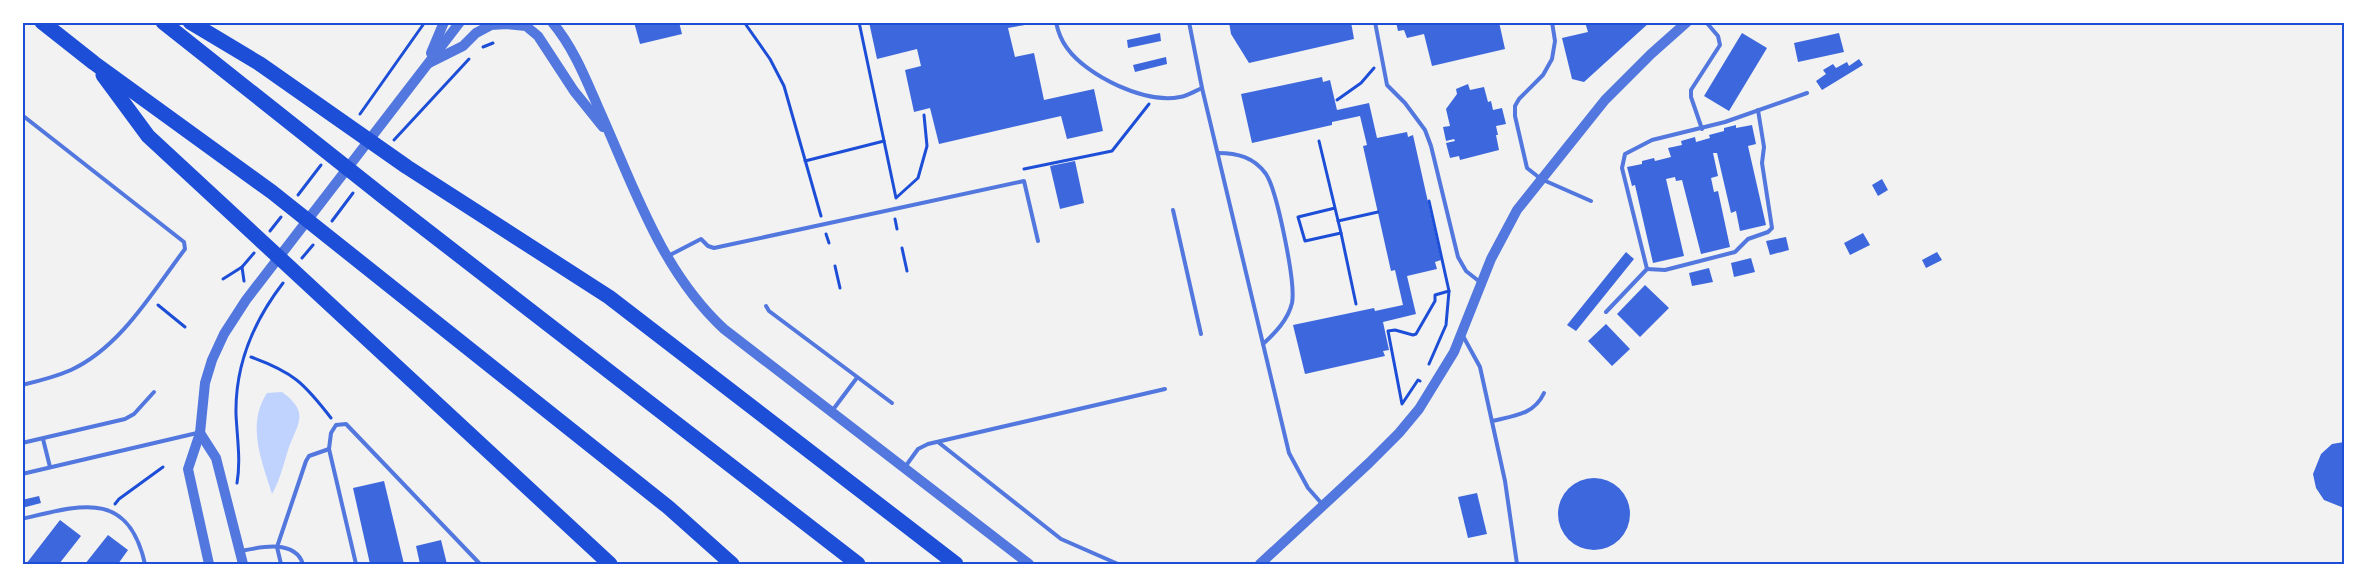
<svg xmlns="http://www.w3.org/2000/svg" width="2367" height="587" font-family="Ubuntu,sans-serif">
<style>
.water{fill:#bfd3fe}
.building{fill:#3d67dc}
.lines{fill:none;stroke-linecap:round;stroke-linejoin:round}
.path{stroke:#1d4ed8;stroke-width:3}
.service{stroke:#5277de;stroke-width:4}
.tertiary{stroke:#5277de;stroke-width:10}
.motorway{stroke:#1d4ed8;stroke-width:15}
.neatline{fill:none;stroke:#1d4ed8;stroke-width:2}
</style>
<rect width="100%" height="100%" fill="#f2f2f2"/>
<path class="water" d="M 282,392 C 311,413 297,424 288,450 C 283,466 280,480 272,494 C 262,461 246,425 267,393 Z"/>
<g class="building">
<polygon points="634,22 679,22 682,34 640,44"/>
<polygon points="869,22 1024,22 1025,25 1008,28 1015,57 1034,53 1044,100 1094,89 1103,131 1067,139 1061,116 939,144 930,108 914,112 905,70 921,66 917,49 877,59"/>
<polygon points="1229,22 1351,22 1354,39 1249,63 1231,34"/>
<polygon points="1396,22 1499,22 1505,49 1432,66 1424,34 1407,38 1404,30 1398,31"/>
<polygon points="1585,22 1650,22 1584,82 1572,79 1562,38 1588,32"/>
<polygon points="1160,33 1161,41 1128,48 1127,40"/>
<polygon points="1742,33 1767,48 1729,111 1704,96"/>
<polygon points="1839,33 1844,52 1798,62 1794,43"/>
<polygon points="1166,57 1167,64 1135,72 1133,65"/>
<polygon points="1859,59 1863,65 1822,90 1816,81 1826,74 1823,70 1833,64 1836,68 1847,62 1849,66"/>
<polygon points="1322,77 1323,82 1330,80 1337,110 1369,103 1377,138 1407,132 1408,137 1413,135 1441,260 1435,262 1437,269 1407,276 1416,314 1383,322 1389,350 1383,351 1385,356 1305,374 1293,325 1374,308 1375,311 1403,305 1395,270 1391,271 1363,146 1367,145 1360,116 1332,122 1332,125 1252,143 1241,94"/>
<polygon points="1468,84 1470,90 1484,87 1488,102 1491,101 1493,110 1502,108 1506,124 1496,126 1498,135 1496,135 1499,150 1460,160 1459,156 1450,158 1446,143 1455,141 1454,139 1446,141 1443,127 1450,126 1446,109 1457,94 1456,89"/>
<polygon points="1736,125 1736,128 1752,125 1756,144 1748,146 1766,225 1740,231 1736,211 1731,213 1717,153 1713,153 1718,176 1711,178 1714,192 1718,191 1730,247 1701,254 1682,180 1676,181 1675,177 1666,179 1684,256 1653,263 1635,185 1632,186 1627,167 1642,164 1642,161 1654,158 1655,161 1671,157 1668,148 1682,145 1681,141 1695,137 1696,142 1710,138 1709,135 1724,131 1724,128"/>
<polygon points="1075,161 1084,203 1060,209 1050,166"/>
<polygon points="1882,179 1888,190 1878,196 1872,185"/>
<polygon points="1863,233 1870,245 1850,255 1844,243"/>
<polygon points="1786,237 1789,250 1770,255 1766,241"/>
<polygon points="1626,252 1634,259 1576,331 1567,325"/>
<polygon points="1937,252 1942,260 1926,268 1922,260"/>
<polygon points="1751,258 1755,272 1734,277 1731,263"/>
<polygon points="1709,268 1713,282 1692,286 1689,273"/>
<polygon points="1645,285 1669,308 1640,337 1617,314"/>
<polygon points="1606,324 1630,349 1612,366 1588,341"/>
<polygon points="2344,442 2344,508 2324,500 2316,488 2313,474 2321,454 2332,444"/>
<circle cx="1594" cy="514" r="36"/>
<polygon points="384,481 404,564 370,564 353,488"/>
<polygon points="1477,493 1487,534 1468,538 1458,497"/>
<polygon points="39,496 41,503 22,508 22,500"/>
<polygon points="60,520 81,536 59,564 26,564"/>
<polygon points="108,535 128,550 118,564 85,564"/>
<polygon points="441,540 447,564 420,564 416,546"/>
</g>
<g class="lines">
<g class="path">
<polyline points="744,22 770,59 784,86 821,216"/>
<polyline points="859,22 896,198"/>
<polyline points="483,47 493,43"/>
<polyline points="1337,100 1361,83 1374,68"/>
<polyline points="360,114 425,22"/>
<polyline points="394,140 469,59"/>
<polyline points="1319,141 1341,233 1305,241 1298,217 1335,208"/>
<polyline points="805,161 884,141"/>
<polyline points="1024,169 1112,151 1149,104"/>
<polyline points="298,195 321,165"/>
<polyline points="897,197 918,178 927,146 924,115"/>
<polyline points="895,219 897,229"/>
<polyline points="332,221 353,193"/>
<polyline points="1338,221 1378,212"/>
<polyline points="270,231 281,217"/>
<polyline points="1341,233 1356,304"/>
<polyline points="826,234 829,243"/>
<polyline points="902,248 907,271"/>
<polyline points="302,258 313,245"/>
<polyline points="835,266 840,288"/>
<polyline points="223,279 242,267"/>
<polyline points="244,281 242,267 254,253"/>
<polyline points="158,305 185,327"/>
<path d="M 251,357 C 293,372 304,383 331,418"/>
<polyline points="1429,364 1446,325 1449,291"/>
<polyline points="1420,381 1418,380 1402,404 1388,331 1395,330 1413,335 1416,334 1435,301 1435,295 1449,291 1429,201"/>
<path d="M 237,483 C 241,460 237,437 236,414 C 235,364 253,322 283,283"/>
<polyline points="115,504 119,499 163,467"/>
</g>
<g class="service">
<path d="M 1056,22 C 1058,32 1061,40 1067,48 C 1087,76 1145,104 1180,97 C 1187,96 1195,91 1202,88"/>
<polyline points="1189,22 1202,88 1289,453 1308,488 1323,505"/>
<polyline points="1375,22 1387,85 1405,103 1425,130 1431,146 1458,257 1466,271 1480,282"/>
<polyline points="1552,22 1555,41 1552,59 1543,75 1519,99 1515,106 1515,116 1527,168 1541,179 1591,201"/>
<path d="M 22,115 L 184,242 L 185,249 C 153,291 121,347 71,370 C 55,377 39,381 22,385"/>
<polyline points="1702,129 1691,97 1691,90 1720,45 1718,36 1706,22"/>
<path d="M 1218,153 C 1237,153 1254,157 1266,174 C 1277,191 1296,283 1292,303 C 1288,320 1275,333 1263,344"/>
<polyline points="1173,210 1201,334"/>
<polyline points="670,255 701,239 708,246 714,248 1024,181 1038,241"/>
<polyline points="1647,269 1665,270 1735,252 1748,239 1768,232 1772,228 1762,163 1764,147 1758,110"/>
<polyline points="766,306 769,311 892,403"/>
<polyline points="1606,312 1647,269 1622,168 1625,154 1652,140 1725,122 1807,93"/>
<polyline points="1463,336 1480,367 1505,481 1517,564"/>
<polyline points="832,411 856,379"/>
<path d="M 1492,421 C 1513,416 1534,415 1544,393"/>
<polyline points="43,439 50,467"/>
<polyline points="938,442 1061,539 1118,564"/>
<polyline points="22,443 125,419 134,414 154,392"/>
<polyline points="905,467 918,449 928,444 1165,389"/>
<polyline points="22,474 197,433"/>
<path d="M 22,519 C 81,505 128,489 145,564"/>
<path d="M 241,551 C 260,547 295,539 303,564"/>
<polyline points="281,564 277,547 306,461 309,456 329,449"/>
<polyline points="356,564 329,449 331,433 336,425 346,424 480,564"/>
</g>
<g class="tertiary">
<path d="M 552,22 C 573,47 585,77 598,107 C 633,184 660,270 724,329 L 1029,564"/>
<polyline points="431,53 444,22"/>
<polyline points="429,63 463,46 476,33 491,25 507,24 526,26 538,36 574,91 603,127"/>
<polyline points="200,433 216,458 243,564"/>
<polyline points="209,564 188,469 200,433 205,383 212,360 224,334 246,300 460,22"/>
<polyline points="1260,564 1369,463 1399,433 1419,409 1454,352 1491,259 1517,210 1605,100 1651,54 1687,22"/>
</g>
<g class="motorway">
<polyline points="42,22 94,63 272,192 668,507 732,564"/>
<polyline points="163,22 385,198 858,564"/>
<polyline points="190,22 260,64 407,167 609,297 956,564"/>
<polyline points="103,75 148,136 610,564"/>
</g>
</g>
<rect width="2367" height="587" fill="none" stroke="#ffffff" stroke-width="48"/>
<rect x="24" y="24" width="2319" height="539" class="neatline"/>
</svg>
